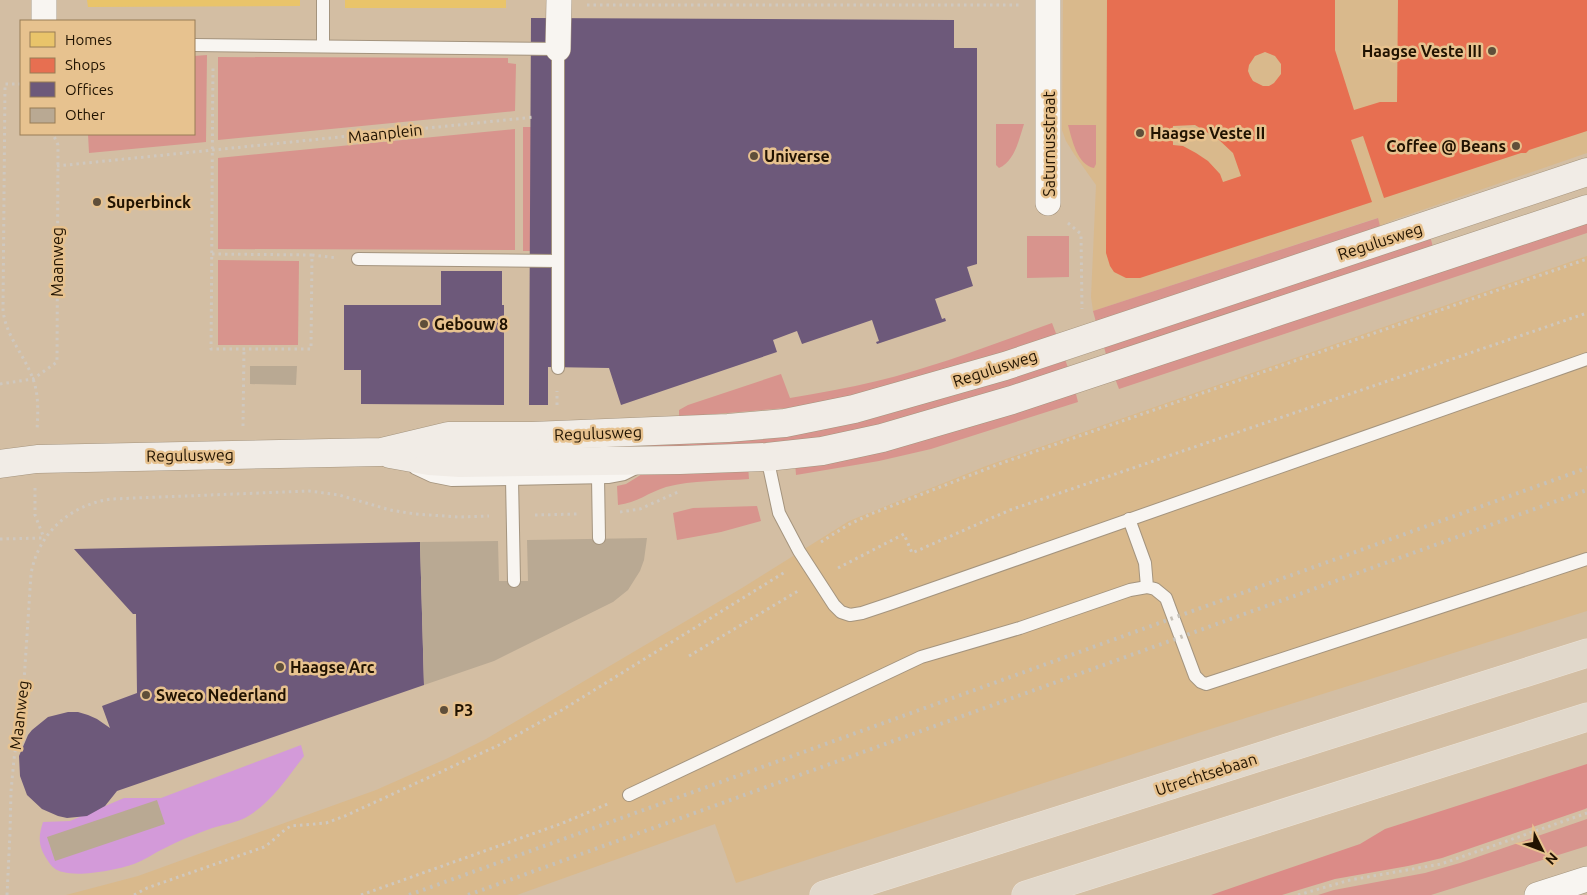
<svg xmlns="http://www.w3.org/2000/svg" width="1587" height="895" font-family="Ubuntu,sans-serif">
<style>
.built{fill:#d9b98c}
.green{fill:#d8948d}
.forest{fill:#db8b87}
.water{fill:#d39ad9}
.homes{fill:#e9c46a}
.shops{fill:#e76f51;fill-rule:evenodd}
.offices{fill:#6d597a}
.building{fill:#b9a993}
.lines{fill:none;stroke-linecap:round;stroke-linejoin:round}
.lane-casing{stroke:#a4947e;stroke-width:14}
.street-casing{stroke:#a4947e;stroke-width:26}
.secondary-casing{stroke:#a4947e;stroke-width:29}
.highway-casing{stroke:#ebe2d6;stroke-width:29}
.path{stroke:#cfc8bf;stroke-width:3;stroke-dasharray:2.5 4;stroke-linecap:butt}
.lane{stroke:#f8f5f1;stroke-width:12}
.street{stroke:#f8f5f1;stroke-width:25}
.secondary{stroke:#f1ece6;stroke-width:28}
.highway{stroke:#e1d8cb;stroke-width:28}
.rail{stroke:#c6c1b8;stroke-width:4;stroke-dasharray:2.5 5;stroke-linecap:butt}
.poi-dot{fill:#5f4f3a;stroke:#e7c28f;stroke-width:2}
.labels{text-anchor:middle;stroke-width:5;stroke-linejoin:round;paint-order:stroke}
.poi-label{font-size:16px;font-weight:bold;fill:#211301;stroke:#e7c28f;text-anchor:start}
.street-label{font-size:16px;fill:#211301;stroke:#e7c28f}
</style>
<rect width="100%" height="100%" fill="#d3bea3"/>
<g class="built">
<polygon points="1063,0 1587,0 1587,153 1396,219 1380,226 1377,218 1093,311 1091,297 1096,185 1074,154 1066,141 1062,130"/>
<polygon points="1587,256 1587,611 1198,733 736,883 715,824 517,895 66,895 138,876 376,790 446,759 486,739 669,631 742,588 849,521 986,466"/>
</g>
<g class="green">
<polygon points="207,55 206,142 89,153 88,134 194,134 194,56"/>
<polygon points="218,57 508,58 508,63 516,64 515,111 218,140"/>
<path d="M 996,124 L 1024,124 C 1019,139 1015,161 999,168 L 996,165 Z"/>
<path d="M 1068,125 L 1096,125 L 1096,164 L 1094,168 C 1077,165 1072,139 1068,125 Z"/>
<rect x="523" y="127" width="15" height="124"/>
<polygon points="515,129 515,250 218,249 218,158"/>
<polygon points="1378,218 1380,226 1304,253 1096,322 1093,311"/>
<polygon points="1587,222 1587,233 1119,389 1114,376"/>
<polygon points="1027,236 1069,236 1069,277 1027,278"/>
<polygon points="1430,236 1433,247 1106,354 1103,344"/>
<polygon points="218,260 299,261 298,345 218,345"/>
<path d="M 1052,323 L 1057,336 L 885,388 L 799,407 L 679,417 L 679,410 L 688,405 L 781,374 L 790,398 C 819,393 848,388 877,381 C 937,366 994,344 1052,323 Z"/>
<polygon points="1064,356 1068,368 972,401 851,433 766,445 586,448 749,437"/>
<polygon points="1075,390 1078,402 931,449 879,461 796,475 795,461"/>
<path d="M 748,466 L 749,479 C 721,481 693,480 666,487 C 649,492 637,503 618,505 L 617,486 L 626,484 L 647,471 Z"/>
<polygon points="757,506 761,521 721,532 677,540 673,513 693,508"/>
<polygon points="1587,819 1587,846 1431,895 1318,895 1334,890 1425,873 1460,863"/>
</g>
<polygon class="forest" points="1587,764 1587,808 1585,809 1442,858 1408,866 1335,879 1282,895 1211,895 1360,844 1385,829"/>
<path class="water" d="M 301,745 L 304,756 C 288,777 272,801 250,815 C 237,824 221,824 207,830 C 193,835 178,841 165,848 C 154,853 145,860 134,864 C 117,870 80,877 63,872 C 56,871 51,866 48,861 C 38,846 38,838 43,822 L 70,821 L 124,798 L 161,798 Z"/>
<g class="homes">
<polygon points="87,0 300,0 300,6 88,7"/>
<rect x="345" y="0" width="161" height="8"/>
</g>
<path class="shops" d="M 1107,0 L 1335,0 L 1335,50 L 1354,110 L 1380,102 L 1397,102 L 1398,0 L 1587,0 L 1587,131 L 1529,150 L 1526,153 L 1521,153 L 1384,198 L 1363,136 L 1351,140 L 1372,202 L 1140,278 L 1126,278 L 1114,272 L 1110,266 L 1106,253 ZM 1265,52 L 1275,56 L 1281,64 L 1281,74 L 1274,83 L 1269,86 L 1263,86 L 1253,81 L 1250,76 L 1248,71 L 1249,65 L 1255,56 ZM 1195,125 L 1218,139 L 1233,153 L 1241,176 L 1223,182 L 1220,174 L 1208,161 L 1196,153 L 1183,146 L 1173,145 L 1173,126 Z"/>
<g class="offices">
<polygon points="531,18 954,20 954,48 977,48 977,264 967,267 973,286 935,299 942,319 945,318 946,321 877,344 876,342 879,341 872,320 802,344 797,331 773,340 777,352 621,405 609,368 548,367 548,405 529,405"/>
<polygon points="441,271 502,271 502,305 504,305 504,405 361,404 361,370 344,370 344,305 441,305"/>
<polygon points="420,542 424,685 117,791 105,806 87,816 67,818 58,816 42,809 27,795 20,776 19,756 28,735 32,730 48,717 68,712 78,712 88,715 97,719 110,728 102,706 137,693 136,614 133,614 74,549"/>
</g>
<g class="building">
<polygon points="250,366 297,366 296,385 250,384"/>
<polygon points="647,538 644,560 640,571 628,590 613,602 494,661 424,685 420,542 498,541 499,581 528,581 527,540"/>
<polygon points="157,800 165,824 55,861 47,837"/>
</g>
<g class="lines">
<g class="lane-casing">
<g id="lane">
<polyline points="323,0 323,46"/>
<polyline points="194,45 558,49 558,368"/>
<polyline points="358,259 558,261"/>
<polyline points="767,457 779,513 799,551 834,605 841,612 850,615 862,613 892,603 1587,359"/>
<polyline points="415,468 432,476 452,480 608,477 624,474 636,468"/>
<polyline points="598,477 599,538"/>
<polyline points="512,479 514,581"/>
<polyline points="1129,519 1145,563 1147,587 1155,589 1166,598 1195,676 1201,682 1206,684 1587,559"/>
<polyline points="629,795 921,657 1020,628 1130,590 1147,587"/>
</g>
</g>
<g class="street-casing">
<g id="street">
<polyline points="44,0 44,21"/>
<polyline points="558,49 559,0"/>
<polyline points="1048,203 1048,0"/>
<polyline points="1537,895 1587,879"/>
</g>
</g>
<g class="secondary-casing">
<g id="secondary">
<polyline points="390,454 429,461 460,463 680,460 767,457 822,451 882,438 1012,400 1587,209"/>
<polyline points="0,464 37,459 381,452 448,436 532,436 728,428 785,423 854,409 1005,366 1587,172"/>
</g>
</g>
<g class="highway-casing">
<g id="highway">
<polyline points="824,895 1587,653"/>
<polyline points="1026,895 1587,717"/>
</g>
</g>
<g class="path">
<polyline points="587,5 1020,5"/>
<path d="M 21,84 L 5,84 L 3,310 C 6,337 24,354 33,379 C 39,395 38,413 37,430"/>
<polyline points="57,166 535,117"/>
<polyline points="1068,223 1081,234 1082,309"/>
<path d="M 212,254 L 312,255 L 311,349 L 211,349 C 212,255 212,161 213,67"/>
<polyline points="312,255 337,258"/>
<polyline points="0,384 33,379 57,362 58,145 53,134"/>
<polyline points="557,405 557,391"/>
<polyline points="243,426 244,349"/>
<polyline points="35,488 35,515 44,538"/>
<polyline points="620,512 640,509 678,492"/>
<polyline points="535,515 577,514"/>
<polyline points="0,539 44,538"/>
<polyline points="821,542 848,525 871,514 1002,463 1587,259"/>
<polyline points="838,568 904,534 912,553 1010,510 1587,313"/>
<polyline points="689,656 798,591"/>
<path d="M 7,895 L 10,833 L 11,791 L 14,759 L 23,697 L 31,574 C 38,533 70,505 111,499 L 309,491 L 339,495 L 390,510 L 415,514 L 459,517 L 489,516"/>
<path d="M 134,895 L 147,888 L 264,847 C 274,841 281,831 291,826 L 326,823 L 345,816 L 499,745 L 562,710 L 785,572"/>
<polyline points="361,895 563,823 610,803"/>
<polyline points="1298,895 1350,880 1441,864 1587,813"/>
</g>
<use href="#lane" class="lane"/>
<use href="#street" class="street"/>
<use href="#secondary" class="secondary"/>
<use href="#highway" class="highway"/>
<g class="rail">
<polyline points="409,895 1587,468"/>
<polyline points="468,895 1587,490"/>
</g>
</g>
<g class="poi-dot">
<circle cx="1492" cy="51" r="5"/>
<circle cx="1140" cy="133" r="5"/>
<circle cx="1516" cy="146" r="5"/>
<circle cx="754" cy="156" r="5"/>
<circle cx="97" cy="202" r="5"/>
<circle cx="424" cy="324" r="5"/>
<circle cx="280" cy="667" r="5"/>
<circle cx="146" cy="695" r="5"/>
<circle cx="444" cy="710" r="5"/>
</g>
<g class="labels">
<g class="poi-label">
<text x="1482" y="57" text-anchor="end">Haagse Veste III</text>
<text x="1150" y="139">Haagse Veste II</text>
<text x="1506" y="152" text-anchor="end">Coffee @ Beans</text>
<text x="764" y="162">Universe</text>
<text x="107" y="208">Superbinck</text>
<text x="434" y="330">Gebouw 8</text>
<text x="290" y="673">Haagse Arc</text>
<text x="156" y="701">Sweco Nederland</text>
<text x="454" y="716">P3</text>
</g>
<g class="street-label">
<text transform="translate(385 133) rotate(-6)" y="6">Maanplein</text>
<text transform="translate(1049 144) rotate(-90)" y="6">Saturnusstraat</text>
<text transform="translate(1380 241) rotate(-18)" y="6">Regulusweg</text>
<text transform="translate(57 262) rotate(-90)" y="6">Maanweg</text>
<text transform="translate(995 368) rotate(-18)" y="6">Regulusweg</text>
<text transform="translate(598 433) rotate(-2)" y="6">Regulusweg</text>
<text transform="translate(190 455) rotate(-1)" y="6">Regulusweg</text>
<text transform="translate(19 715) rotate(-83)" y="6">Maanweg</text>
<text transform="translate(1206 774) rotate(-18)" y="6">Utrechtsebaan</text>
</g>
</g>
<rect x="20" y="20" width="175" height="115" fill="#e7c28f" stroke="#987c56"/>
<rect x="30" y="32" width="25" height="15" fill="#e9c46a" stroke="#987c56"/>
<text x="65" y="45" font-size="15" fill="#211301">Homes</text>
<rect x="30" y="58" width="25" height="15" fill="#e76f51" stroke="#987c56"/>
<text x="65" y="70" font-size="15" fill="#211301">Shops</text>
<rect x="30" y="82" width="25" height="15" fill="#6d597a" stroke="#987c56"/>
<text x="65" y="95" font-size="15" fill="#211301">Offices</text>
<rect x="30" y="108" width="25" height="15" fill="#b9a993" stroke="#987c56"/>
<text x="65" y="120" font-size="15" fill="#211301">Other</text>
<g transform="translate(1542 850) rotate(132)" stroke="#e7c28f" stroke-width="4" paint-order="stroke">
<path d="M0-4L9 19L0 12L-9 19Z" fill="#211301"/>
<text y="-8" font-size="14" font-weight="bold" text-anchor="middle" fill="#211301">N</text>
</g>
</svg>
